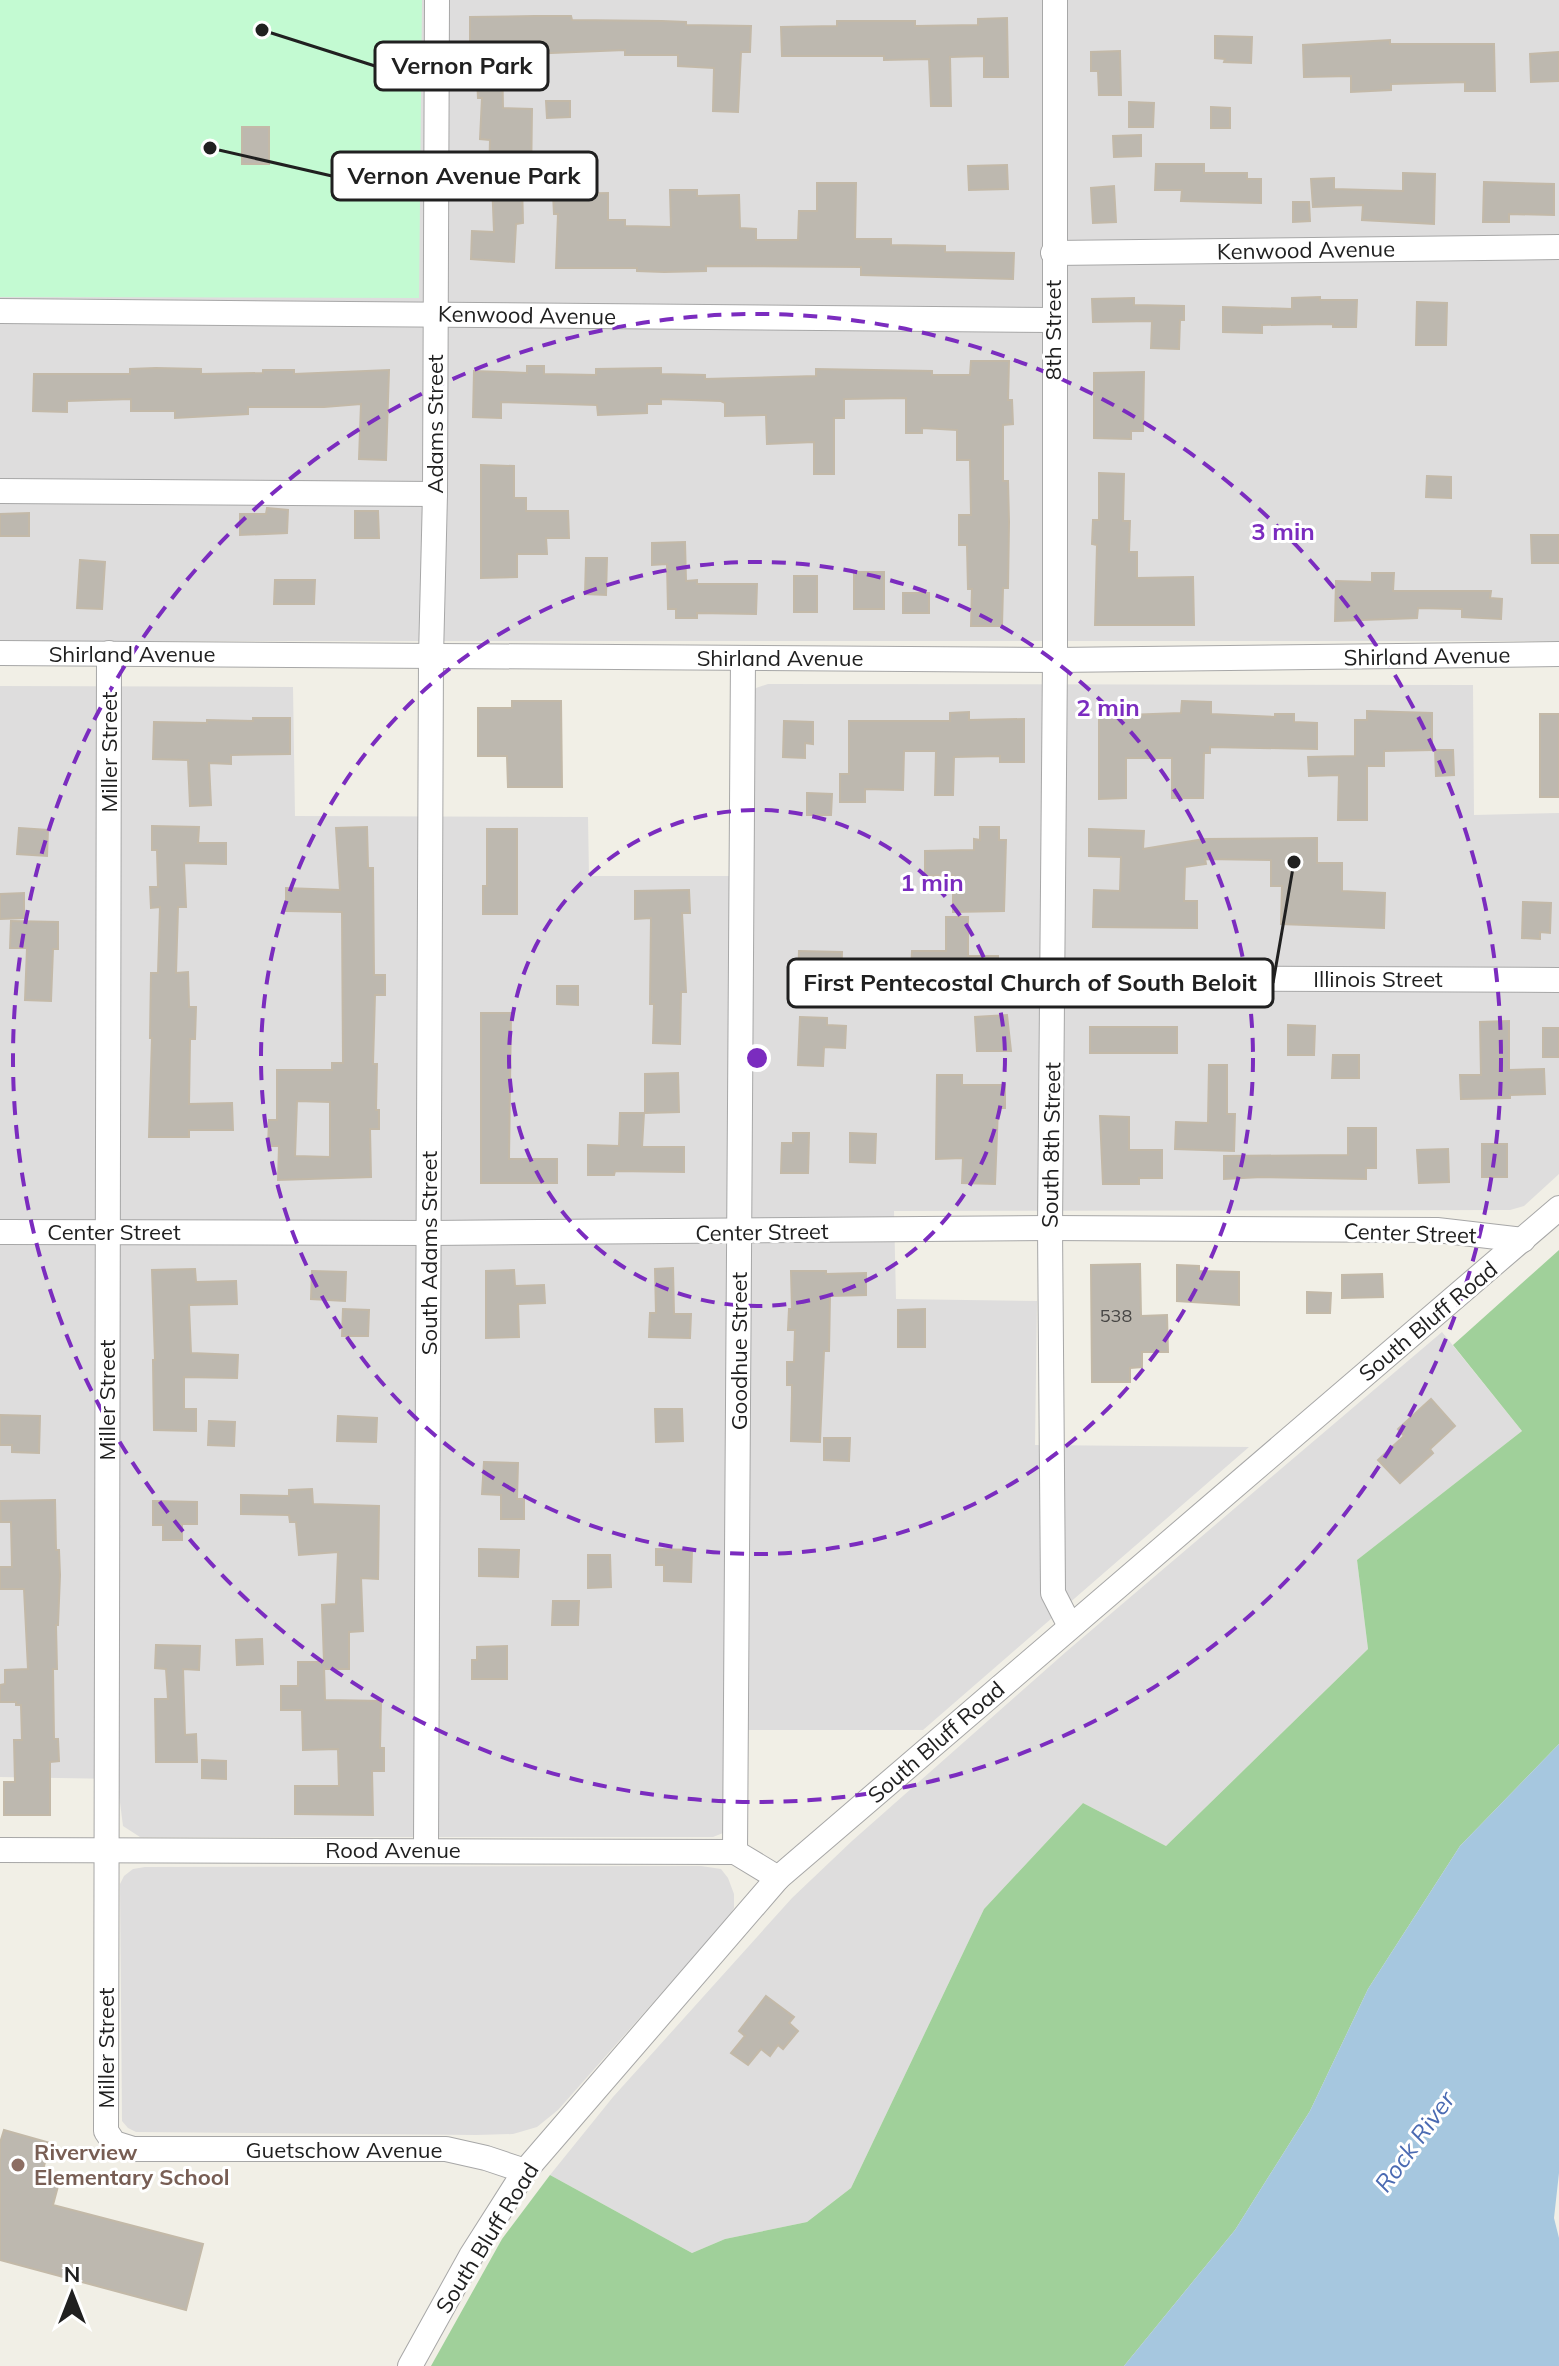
<svg xmlns="http://www.w3.org/2000/svg" width="1559" height="2366" font-family="Mulish,sans-serif">
<style>
.residential{fill:#dedddd}
.forest{fill:#a0d09a}
.park{fill:#c3fad2}
.water{fill:#a6c7df}
.building{fill:#bdb8af;stroke:#c3b9a8;stroke-width:2;fill-rule:evenodd}
.lines{fill:none;stroke-linecap:round;stroke-linejoin:round}
.minor-casing{stroke:#a7a7a7;stroke-width:26}
.minor{stroke:#fff;stroke-width:24}
.ring{fill:none;stroke:#7b2cbf;stroke-width:4;stroke-dasharray:14 10}
.education-dot{fill:#8d6e63;stroke:#fff;stroke-width:3}
.labels{text-anchor:middle;stroke-width:6;stroke-linejoin:round;paint-order:stroke}
.number-label{font-size:18px;fill:#474644}
.street-label{font-size:22px;fill:#202020;stroke:#fff}
.education-label{font-size:22px;font-weight:bold;fill:#785e54;stroke:#fff;text-anchor:start}
.water-label{font-size:24px;font-style:italic;fill:#4a6ab2;stroke:#fff}
.centre{fill:#7b2cbf;stroke:#fff;stroke-width:4}
.ring-label{font-size:24px;text-anchor:middle;font-weight:bold;fill:#7b2cbf;stroke:#fff;stroke-width:6;stroke-linejoin:round;paint-order:stroke}
.leader{fill:none;stroke:#202020;stroke-width:3}
.callout-dot{fill:#202020;stroke:#fff;stroke-width:3}
.callout{fill:#fff;stroke:#202020;stroke-width:3}
.callout-label{font-size:24px;text-anchor:middle;font-weight:bold;fill:#202020}
</style>
<rect width="100%" height="100%" fill="#f1efe6"/>
<g class="residential">
<rect x="0" y="0" width="1559" height="641"/>
<polygon points="768,684 1473,685 1474,815 1559,813 1559,1174 1524,1206 1510,1210 894,1211 896,1299 1037,1301 1035,1445 1249,1447 923,1730 724,1730 727,1822 723,1833 713,1837 140,1837 123,1826 117,1779 0,1777 0,686 293,687 295,816 588,817 589,876 752,876 753,693 756,688"/>
<polygon points="1442,1332 1522,1431 1357,1560 1368,1649 1166,1846 1083,1803 984,1909 851,2188 807,2222 725,2239 692,2253 550,2175 613,2097 792,1898 852,1841 1067,1651"/>
<polygon points="701,1866 721,1869 728,1878 734,1894 734,1908 728,1918 558,2110 537,2127 513,2134 476,2135 136,2132 128,2128 122,2121 120,1884 124,1876 133,1869 145,1867"/>
</g>
<polygon class="forest" points="1559,1250 1559,1744 1460,1846 1368,1989 1310,2111 1235,2230 1124,2366 431,2366 502,2239 550,2175 692,2253 725,2239 807,2222 851,2188 984,1909 1083,1803 1166,1846 1368,1649 1357,1560 1522,1431 1453,1345"/>
<polygon class="park" points="0,0 422,0 419,298 0,297"/>
<polygon class="water" points="1559,1744 1559,2173 1554,2218 1559,2238 1559,2366 1124,2366 1235,2230 1310,2111 1368,1989 1460,1846"/>
<g class="building">
<polygon points="535,16 571,16 572,20 662,21 686,22 686,25 751,26 750,52 741,52 738,112 713,111 714,68 678,66 678,55 625,55 625,50 502,55 503,108 532,109 531,182 522,182 523,223 516,224 514,262 471,259 472,231 494,232 492,181 489,181 490,140 480,139 482,98 478,98 476,55 470,55 470,17"/>
<polygon points="1007,18 1008,77 984,77 984,56 950,57 951,106 931,106 929,59 884,60 884,56 782,56 781,27 837,26 837,21 915,21 915,26 978,25 978,19"/>
<polygon points="1215,36 1252,37 1251,63 1224,62 1225,59 1215,58"/>
<polygon points="1390,40 1390,44 1494,44 1495,91 1465,91 1465,82 1391,84 1391,90 1351,92 1351,76 1304,77 1303,45"/>
<polygon points="1120,51 1121,95 1099,95 1098,71 1091,71 1091,52"/>
<polygon points="1559,52 1559,81 1531,82 1530,54"/>
<polygon points="546,101 570,101 570,117 547,118"/>
<polygon points="1129,102 1154,103 1153,127 1129,127"/>
<polygon points="1211,107 1230,108 1230,128 1211,128"/>
<rect x="242" y="127" width="27" height="37"/>
<polygon points="1141,135 1141,156 1114,157 1113,136"/>
<polygon points="1156,164 1204,164 1204,173 1247,173 1247,179 1261,179 1261,203 1181,201 1182,190 1155,190"/>
<polygon points="1007,165 1008,189 969,190 968,166"/>
<polygon points="1403,173 1435,174 1434,224 1362,220 1363,205 1313,207 1311,179 1334,178 1334,189 1403,191"/>
<polygon points="1484,182 1554,184 1554,215 1509,214 1509,222 1483,222"/>
<polygon points="817,183 856,183 855,239 891,239 891,245 945,246 945,252 1014,253 1013,279 861,275 861,267 706,266 706,271 664,272 637,271 637,268 556,268 558,214 554,214 553,194 608,193 608,220 625,220 625,226 671,227 670,190 697,190 697,196 739,195 740,228 756,229 756,240 798,240 799,211 817,211"/>
<polygon points="1114,186 1116,222 1093,223 1091,188"/>
<polygon points="1293,202 1309,202 1310,221 1293,222"/>
<polygon points="1320,297 1320,300 1357,300 1356,327 1333,327 1333,324 1262,325 1262,333 1223,332 1223,307 1292,309 1292,298"/>
<polygon points="1134,298 1134,305 1184,306 1184,320 1180,320 1179,349 1151,348 1152,321 1093,322 1092,299"/>
<polygon points="1417,302 1447,303 1446,345 1416,345"/>
<polygon points="971,361 1009,361 1008,400 1012,400 1013,424 1003,425 1003,481 1008,481 1009,522 1008,588 1003,588 1002,626 971,626 972,589 968,589 967,545 959,545 959,515 971,515 970,460 957,460 957,430 922,428 922,433 906,433 906,398 844,399 844,418 834,418 834,474 814,474 814,442 767,444 766,415 725,416 725,403 721,401 661,399 661,404 647,404 647,413 598,415 597,405 501,402 501,418 473,417 474,371 527,373 527,366 544,366 544,374 596,375 596,369 661,368 661,374 705,375 705,379 816,376 816,369 932,371 932,375 970,375"/>
<polygon points="156,368 201,369 201,374 263,373 263,370 294,370 294,374 389,370 386,460 359,459 361,404 324,407 248,407 248,414 175,418 175,411 131,411 131,399 67,401 67,412 33,411 34,374 130,374 130,369"/>
<polygon points="1144,372 1143,431 1131,431 1131,439 1094,438 1094,373"/>
<polygon points="481,465 514,466 514,498 526,498 526,511 568,511 569,538 546,538 547,554 517,554 517,577 481,578"/>
<polygon points="1099,473 1124,474 1123,521 1130,521 1129,552 1137,552 1137,578 1193,577 1194,625 1095,625 1097,545 1092,544 1093,520 1099,520"/>
<polygon points="1427,476 1451,477 1451,498 1426,497"/>
<polygon points="267,508 288,510 287,533 240,535 240,514 266,514"/>
<polygon points="355,511 378,511 379,538 355,538"/>
<polygon points="29,513 29,536 0,536 0,514"/>
<polygon points="1531,535 1559,535 1559,563 1532,563"/>
<polygon points="685,542 686,581 697,580 697,584 757,584 756,614 697,613 697,618 676,618 676,609 668,609 667,564 652,565 652,543"/>
<polygon points="586,558 607,558 606,595 585,594"/>
<polygon points="80,560 105,562 102,609 77,608"/>
<rect x="854" y="572" width="30" height="37"/>
<polygon points="1372,573 1394,573 1393,591 1491,591 1490,598 1502,599 1501,619 1462,617 1462,609 1418,608 1417,618 1335,621 1336,581 1372,582"/>
<rect x="794" y="576" width="23" height="36"/>
<polygon points="275,580 315,580 314,604 274,604"/>
<rect x="903" y="593" width="26" height="20"/>
<polygon points="512,701 561,701 562,787 508,787 507,756 478,756 478,708 512,708"/>
<polygon points="1182,701 1211,702 1211,714 1275,717 1275,714 1294,714 1294,722 1317,723 1317,749 1210,747 1210,753 1204,753 1203,798 1172,798 1172,758 1126,758 1126,798 1099,799 1099,716 1181,713"/>
<polygon points="1367,711 1432,713 1432,750 1384,751 1384,766 1367,766 1367,820 1338,820 1339,775 1309,776 1308,757 1355,756 1355,720 1367,720"/>
<polygon points="969,712 969,720 1024,719 1024,762 1000,762 1000,756 954,757 953,795 935,795 936,751 904,751 903,790 865,789 865,802 840,802 840,774 849,774 849,721 950,721 950,713"/>
<rect x="1540" y="714" width="19" height="83"/>
<polygon points="253,718 290,718 290,754 231,755 231,764 209,763 211,805 190,806 188,760 153,759 154,722 207,723 207,720 253,721"/>
<polygon points="784,721 813,722 813,744 805,743 805,758 783,757"/>
<polygon points="1435,750 1453,750 1454,775 1436,776"/>
<polygon points="807,793 832,794 831,815 807,815"/>
<polygon points="152,826 199,827 198,843 226,843 226,864 184,863 186,907 178,907 176,973 188,972 189,1007 196,1007 195,1039 190,1039 189,1104 232,1103 233,1130 189,1130 189,1137 149,1137 152,1038 150,1038 151,973 158,973 160,907 151,908 150,887 158,887 157,850 152,850"/>
<path d="M 367,827 L 368,868 L 373,868 L 374,975 L 385,975 L 385,995 L 375,995 L 373,1064 L 377,1064 L 376,1110 L 379,1110 L 379,1129 L 370,1129 L 371,1177 L 278,1180 L 279,1146 L 268,1146 L 269,1120 L 277,1120 L 277,1070 L 332,1070 L 332,1063 L 343,1063 L 342,912 L 286,911 L 286,888 L 340,890 L 336,828 ZM 297,1101 L 330,1102 L 330,1157 L 295,1156 Z"/>
<polygon points="980,827 999,827 999,840 1006,840 1004,911 953,912 953,875 925,876 925,851 974,850 974,839 980,840"/>
<polygon points="19,828 48,830 47,856 17,854"/>
<polygon points="487,829 517,829 517,914 483,914 483,886 487,886"/>
<polygon points="1089,829 1144,831 1143,849 1204,839 1317,838 1317,863 1342,863 1342,891 1385,893 1384,928 1281,924 1282,886 1271,886 1271,860 1205,859 1206,864 1185,867 1184,901 1197,901 1197,928 1093,927 1094,890 1120,891 1121,857 1089,856"/>
<polygon points="689,890 690,913 682,913 686,992 681,992 680,1044 653,1043 654,1004 650,1004 651,918 635,919 635,891"/>
<polygon points="24,893 24,918 0,919 0,894"/>
<polygon points="1523,902 1551,903 1550,933 1540,932 1540,939 1522,938"/>
<polygon points="946,917 968,917 968,956 998,956 998,977 957,978 957,972 911,971 912,951 946,951"/>
<polygon points="11,921 58,922 58,949 53,949 51,1001 25,1000 27,948 10,948"/>
<polygon points="799,951 842,952 841,982 798,982"/>
<polygon points="557,986 578,986 578,1005 557,1004"/>
<polygon points="481,1013 511,1013 509,1159 557,1159 557,1183 481,1183"/>
<polygon points="1007,1015 1011,1051 977,1051 975,1017"/>
<polygon points="800,1017 827,1018 827,1025 846,1026 845,1048 824,1047 823,1066 798,1065"/>
<polygon points="1509,1021 1509,1070 1544,1069 1545,1094 1510,1095 1510,1098 1461,1099 1460,1075 1481,1075 1480,1022"/>
<polygon points="1288,1025 1315,1026 1314,1055 1288,1055"/>
<rect x="1090" y="1027" width="87" height="26"/>
<rect x="1543" y="1028" width="16" height="29"/>
<polygon points="1333,1055 1359,1055 1359,1078 1332,1078"/>
<polygon points="1209,1065 1227,1065 1227,1114 1235,1114 1234,1151 1175,1149 1176,1122 1208,1123"/>
<polygon points="678,1073 679,1112 645,1113 645,1074"/>
<polygon points="937,1075 962,1075 962,1085 1005,1085 1005,1108 998,1108 995,1184 962,1183 963,1158 936,1159"/>
<polygon points="620,1113 644,1113 642,1147 684,1147 684,1172 615,1171 614,1175 588,1175 588,1145 619,1146"/>
<polygon points="1100,1116 1129,1117 1129,1150 1162,1150 1162,1178 1139,1178 1139,1184 1103,1184"/>
<polygon points="1348,1128 1376,1128 1376,1168 1366,1168 1366,1179 1262,1177 1224,1179 1224,1156 1348,1155"/>
<polygon points="793,1133 809,1133 808,1173 781,1173 782,1143 793,1143"/>
<polygon points="850,1133 876,1134 875,1163 850,1162"/>
<rect x="1482" y="1144" width="25" height="33"/>
<polygon points="1448,1149 1449,1182 1419,1183 1417,1150"/>
<polygon points="1140,1264 1141,1316 1167,1315 1168,1352 1142,1352 1142,1367 1130,1368 1130,1382 1092,1382 1091,1265"/>
<polygon points="1177,1265 1199,1266 1199,1271 1239,1272 1239,1305 1177,1301"/>
<polygon points="673,1268 674,1314 691,1314 690,1338 649,1337 650,1313 656,1313 655,1269"/>
<polygon points="195,1269 196,1282 236,1281 237,1304 189,1305 191,1353 238,1355 237,1378 184,1377 184,1409 196,1409 196,1431 154,1430 153,1360 155,1360 152,1270"/>
<polygon points="514,1270 515,1286 544,1285 545,1303 518,1304 519,1337 486,1338 486,1271"/>
<polygon points="312,1271 346,1272 345,1301 311,1299"/>
<polygon points="791,1271 826,1271 826,1274 866,1273 866,1295 830,1296 829,1351 824,1351 820,1442 791,1441 792,1395 792,1385 787,1385 787,1362 794,1362 795,1330 788,1330 789,1309 792,1309"/>
<polygon points="1382,1274 1383,1297 1342,1298 1342,1275"/>
<polygon points="1307,1292 1331,1293 1330,1313 1307,1313"/>
<polygon points="343,1309 369,1310 368,1336 342,1336"/>
<polygon points="925,1309 925,1347 898,1347 898,1310"/>
<polygon points="1431,1399 1455,1426 1430,1449 1433,1453 1400,1483 1378,1460 1404,1436 1398,1429"/>
<polygon points="655,1409 682,1409 683,1441 656,1442"/>
<polygon points="0,1415 40,1416 39,1453 12,1452 12,1445 0,1445"/>
<polygon points="338,1416 377,1418 376,1442 337,1441"/>
<polygon points="209,1421 235,1422 234,1446 208,1445"/>
<polygon points="824,1438 850,1438 849,1461 824,1460"/>
<polygon points="484,1462 518,1463 517,1499 524,1499 524,1519 501,1519 501,1495 482,1494"/>
<polygon points="312,1489 313,1504 379,1506 378,1579 361,1578 363,1631 349,1632 349,1669 324,1669 324,1666 325,1700 381,1701 380,1748 384,1748 384,1771 372,1771 373,1815 295,1814 295,1786 339,1786 338,1749 303,1750 302,1710 281,1710 281,1686 298,1686 298,1662 324,1662 322,1605 336,1604 338,1552 299,1555 296,1522 290,1522 289,1515 241,1514 241,1495 289,1496 289,1490"/>
<polygon points="55,1500 56,1550 59,1550 60,1575 58,1625 56,1625 57,1669 53,1669 54,1739 58,1739 59,1761 50,1762 50,1815 4,1815 4,1782 15,1782 14,1740 22,1740 21,1705 16,1705 16,1702 0,1702 0,1685 5,1684 5,1670 28,1669 24,1589 0,1589 0,1567 12,1567 11,1522 1,1522 0,1501"/>
<polygon points="153,1501 197,1502 197,1524 182,1524 182,1540 163,1540 163,1525 153,1525"/>
<polygon points="479,1549 519,1550 518,1577 479,1576"/>
<polygon points="656,1549 692,1550 691,1582 664,1581 664,1565 656,1565"/>
<polygon points="588,1555 610,1555 611,1587 588,1588"/>
<polygon points="553,1601 579,1601 578,1625 552,1625"/>
<polygon points="262,1639 263,1664 237,1665 236,1640"/>
<polygon points="156,1645 200,1646 199,1670 183,1669 185,1735 196,1734 197,1762 156,1762 155,1699 168,1699 166,1669 155,1668"/>
<polygon points="507,1646 507,1679 472,1679 472,1660 477,1660 477,1647"/>
<polygon points="202,1760 226,1761 226,1779 202,1778"/>
<polygon points="766,1996 794,2017 789,2023 798,2031 783,2049 778,2045 770,2056 761,2049 748,2065 731,2053 745,2036 739,2031"/>
<polygon points="4,2130 50,2143 43,2170 61,2175 53,2205 203,2244 186,2310 0,2260 0,2143"/>
</g>
<g class="lines">
<g class="minor-casing">
<g id="minor">
<polyline points="1055,0 1055,660 1050,1228 1053,1593 1070,1626"/>
<polyline points="1053,253 1559,247"/>
<polyline points="0,311 1053,320"/>
<polyline points="0,491 435,494"/>
<polyline points="0,653 1055,660 1559,654"/>
<polyline points="109,653 106,2131 114,2143 133,2149 446,2149 486,2158 525,2171"/>
<polyline points="1052,978 1559,980"/>
<polyline points="0,1232 430,1233 1050,1228 1437,1230 1523,1240"/>
<polyline points="0,1850 735,1852 778,1878"/>
<polyline points="426,1850 431,657 435,494 437,0"/>
<polyline points="735,1852 743,658"/>
<polyline points="410,2366 471,2256 525,2171 778,1878 1559,1208"/>
</g>
</g>
<use href="#minor" class="minor"/>
</g>
<g class="ring">
<circle cx="757" cy="1058" r="248"/>
<circle cx="757" cy="1058" r="496"/>
<circle cx="757" cy="1058" r="744"/>
</g>
<circle class="education-dot" cx="18" cy="2165" r="8"/>
<g class="labels">
<g class="number-label">
<text x="1116" y="1322">538</text>
</g>
<g class="street-label">
<text transform="translate(1306 250) rotate(-1)" y="8">Kenwood Avenue</text>
<text transform="translate(527 315) rotate(1)" y="8">Kenwood Avenue</text>
<text transform="translate(1053 330) rotate(-90)" y="8">8th Street</text>
<text transform="translate(435 424) rotate(-90)" y="8">Adams Street</text>
<text x="132" y="662">Shirland Avenue</text>
<text transform="translate(1427 656) rotate(-1)" y="8">Shirland Avenue</text>
<text x="780" y="666">Shirland Avenue</text>
<text transform="translate(109 752) rotate(-90)" y="8">Miller Street</text>
<text x="1378" y="987">Illinois Street</text>
<text transform="translate(1051 1145) rotate(-89)" y="8">South 8th Street</text>
<text x="114" y="1240">Center Street</text>
<text transform="translate(762 1232) rotate(-1)" y="8">Center Street</text>
<text transform="translate(1410 1233) rotate(2)" y="8">Center Street</text>
<text transform="translate(429 1253) rotate(-90)" y="8">South Adams Street</text>
<text transform="translate(1428 1321) rotate(-40)" y="8">South Bluff Road</text>
<text transform="translate(739 1351) rotate(-90)" y="8">Goodhue Street</text>
<text transform="translate(107 1400) rotate(-90)" y="8">Miller Street</text>
<text transform="translate(936 1742) rotate(-41)" y="8">South Bluff Road</text>
<text x="393" y="1858">Rood Avenue</text>
<text transform="translate(106 2048) rotate(-90)" y="8">Miller Street</text>
<text x="344" y="2158">Guetschow Avenue</text>
<text transform="translate(487 2238) rotate(-58)" y="8">South Bluff Road</text>
</g>
<g class="education-label">
<text x="34" y="2160">Riverview<tspan x="34" dy="25">Elementary School</tspan></text>
</g>
<g class="water-label">
<text transform="translate(1415 2142) rotate(-54)" y="8">Rock River</text>
</g>
</g>
<circle cx="757" cy="1058" r="12" class="centre"/>
<g class="ring-label">
<text x="1283" y="540">3 min</text>
<text x="1108" y="716">2 min</text>
<text x="932" y="891">1 min</text>
</g>
<path class="leader" d="M262 30L375 66M210 148L332 176M1294 862L1273 983"/>
<g class="callout-dot">
<circle cx="262" cy="30" r="8"/>
<circle cx="210" cy="148" r="8"/>
<circle cx="1294" cy="862" r="8"/>
</g>
<g class="callout">
<rect x="375" y="42" width="173" height="48" rx="8"/>
<rect x="332" y="152" width="265" height="48" rx="8"/>
<rect x="788" y="959" width="485" height="48" rx="8"/>
</g>
<g class="callout-label">
<text x="462" y="74">Vernon Park</text>
<text x="464" y="184">Vernon Avenue Park</text>
<text x="1030" y="991">First Pentecostal Church of South Beloit</text>
</g>
<g transform="translate(72 2294)" stroke="#ffffff" stroke-width="6" paint-order="stroke">
<path d="M0-6L14 30L0 20L-14 30Z" fill="#202020"/>
<text y="-12" font-size="22" font-weight="bold" text-anchor="middle" fill="#202020">N</text>
</g>
</svg>
